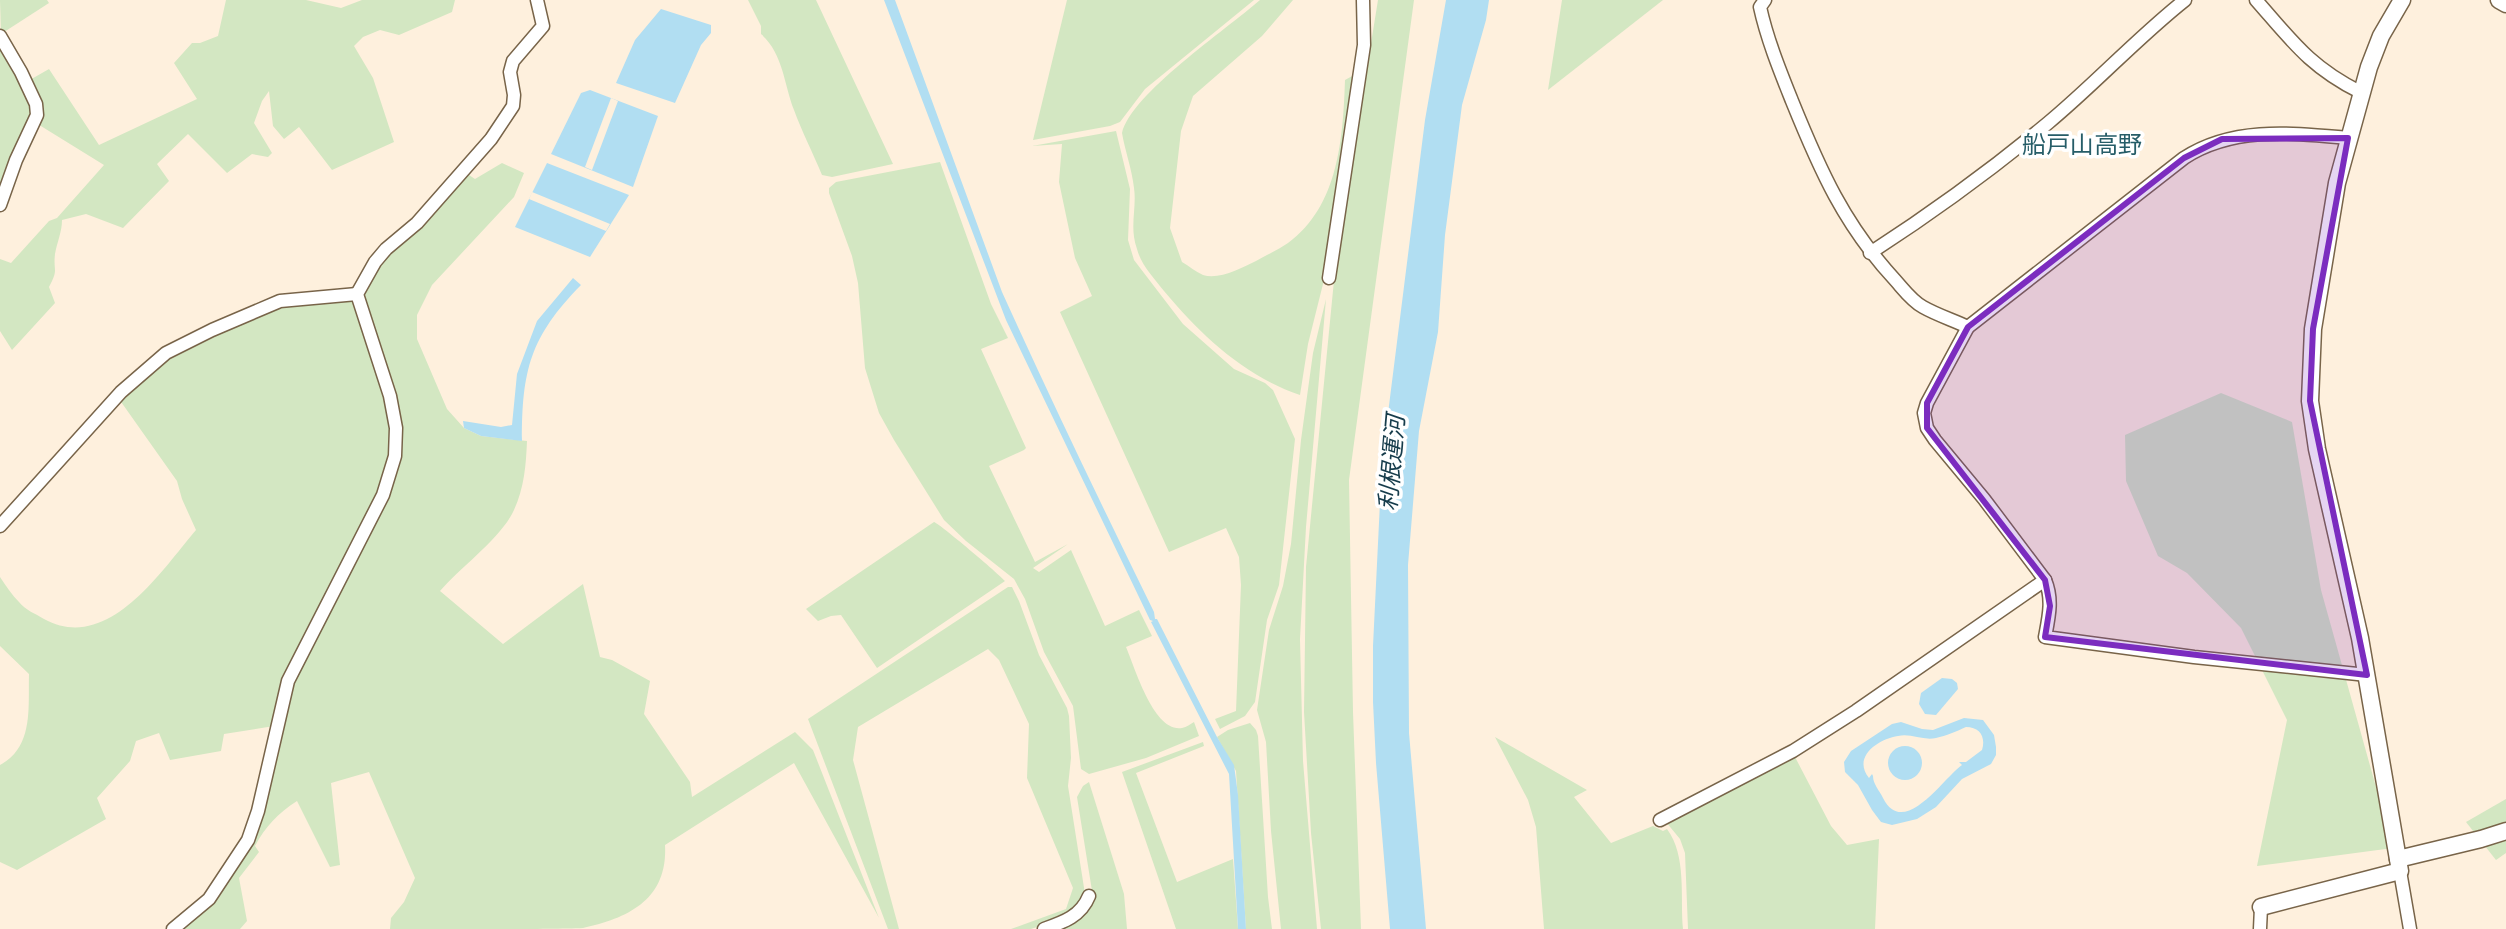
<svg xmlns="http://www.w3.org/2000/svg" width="2506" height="929" font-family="'Fira Sans Condensed','Noto Sans JP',sans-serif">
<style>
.green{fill:#d3e7c2}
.water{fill:#b1def2;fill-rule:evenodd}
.pier{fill:#fef0dd}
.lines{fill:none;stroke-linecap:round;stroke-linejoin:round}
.minor-casing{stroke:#786449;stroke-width:15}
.tertiary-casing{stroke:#786449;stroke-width:19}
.minor{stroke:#fff;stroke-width:12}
.tertiary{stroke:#fff;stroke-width:16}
.marked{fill:#7b2cbf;fill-opacity:0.2;stroke:#7b2cbf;stroke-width:6;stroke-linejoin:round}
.labels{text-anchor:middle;stroke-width:7;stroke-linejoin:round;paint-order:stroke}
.neighbourhood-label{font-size:24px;fill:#265d68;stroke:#fff}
.water-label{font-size:24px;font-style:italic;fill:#163c4b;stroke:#fff}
</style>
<rect width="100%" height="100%" fill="#fef0dd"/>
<g class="green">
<polygon points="0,0 47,0 49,3 1,34"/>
<path d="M 226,0 L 306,0 L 341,8 L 362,0 L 455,0 L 452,12 L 399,35 L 380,30 L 363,37 L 354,46 L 373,78 L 394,142 L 332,170 L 299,127 L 284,139 L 273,126 L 269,91 L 262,101 L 254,123 L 272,153 L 268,157 L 252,154 L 227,173 L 188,134 L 157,164 L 169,181 L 123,228 L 86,214 L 62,220 C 62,232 57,242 55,254 C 53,272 59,268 49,287 L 55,303 L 12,350 L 0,331 L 0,259 L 11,263 L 49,221 L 57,218 L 104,165 L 36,123 L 28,81 L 49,69 L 99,145 L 197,99 L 174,63 L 192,43 L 200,43 L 218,36 Z"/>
<path d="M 748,0 L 816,0 L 893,164 L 832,177 L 822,175 C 813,153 802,132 794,110 C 784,84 783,53 761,34 L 761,26 Z"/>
<polygon points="1067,0 1254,0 1145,89 1120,122 1110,126 1033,140"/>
<path d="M 1260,0 L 1293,0 L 1262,36 L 1193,96 L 1181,131 L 1170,228 L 1182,262 C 1189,266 1196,272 1203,275 C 1219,280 1242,268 1256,261 C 1266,255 1278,250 1288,243 C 1339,206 1343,137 1345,80 L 1354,75 L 1326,272 L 1308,344 L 1300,395 C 1244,376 1201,335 1164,291 C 1154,278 1141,265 1137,249 C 1129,227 1137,208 1134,188 C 1132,169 1125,151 1122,133 C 1131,94 1227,29 1260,0 Z"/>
<polygon points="1378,0 1414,0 1349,480 1353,712 1361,929 1321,929 1311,833 1304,712 1306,567 1336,260"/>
<polygon points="1562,0 1663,0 1548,90"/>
<polygon points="0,43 34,108 0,194"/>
<polygon points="1116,131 1130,189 1128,240 1134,260 1183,324 1234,369 1265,383 1273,390 1295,439 1279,585 1267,620 1255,702 1245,716 1220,729 1215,719 1236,711 1241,585 1239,557 1226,528 1169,552 1060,312 1092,296 1075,258 1059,182 1062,144 1032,146"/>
<path d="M 940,162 L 991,304 L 1008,338 L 981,349 L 1026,448 L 1024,450 L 989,466 L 1035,562 L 1068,544 L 1033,568 L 1039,572 L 1071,550 L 1105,626 L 1139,610 L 1152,636 L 1126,647 C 1135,668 1154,733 1182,728 C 1187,727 1190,724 1194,722 L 1199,736 L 1146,758 L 1089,774 L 1081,769 L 1073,706 L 1044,652 L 1025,599 L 1014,579 L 966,541 L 944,520 L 894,440 L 879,413 L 865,368 L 858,283 L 852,256 L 829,193 L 829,188 L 836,182 Z"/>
<path d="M 502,163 L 524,173 L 514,197 L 432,285 L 417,315 L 417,339 L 447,409 L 464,428 L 481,436 L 527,441 C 526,466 524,491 512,514 C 498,540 461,567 440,591 L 503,644 L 583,584 L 600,657 L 612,660 L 650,681 L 644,714 L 690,782 L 692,797 L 795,732 L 813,750 L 879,918 L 794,763 L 665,845 C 668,899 629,918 583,928 C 562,929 519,929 496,929 C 461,929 425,929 390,929 L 391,918 L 404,902 L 415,878 L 369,772 L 331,783 L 340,865 L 330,867 L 297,801 C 277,814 266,826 255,846 L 259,852 L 239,878 L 247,921 L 240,929 L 178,929 L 237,865 L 291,681 L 353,563 L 397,440 L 360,295 L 382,259 L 466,173 L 475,179 Z"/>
<path d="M 356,297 L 392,423 L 387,475 L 274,726 L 224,734 L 221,751 L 170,760 L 159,733 L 136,741 L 130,761 L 97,798 L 106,819 L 17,870 L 0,862 L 0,765 C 34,747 28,707 29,674 L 0,646 L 0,577 C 6,586 12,595 19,602 C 25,610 36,614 44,619 C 108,654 161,571 196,530 L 182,499 L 177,481 L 119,399 L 169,354 L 267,305 Z"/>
<polygon points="1326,299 1306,527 1300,639 1303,761 1317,929 1281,929 1271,831 1266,742 1257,710 1269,630 1283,586 1291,544 1301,440 1313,353"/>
<polygon points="2221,393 2292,422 2321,590 2393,848 2257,866 2287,720 2241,628 2187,573 2158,556 2126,481 2125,435"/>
<path d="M 934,522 C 940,524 999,574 1005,581 L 877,668 L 841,615 L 831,616 L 818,621 L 806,609 Z"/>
<polygon points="1008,587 1012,587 1019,601 1039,655 1067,708 1069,716 1071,758 1068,786 1085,894 1081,906 1055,921 1031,929 1011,929 1066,909 1073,888 1027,778 1029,724 999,660 988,649 858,727 853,760 899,929 888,929 808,719"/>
<polygon points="1250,723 1256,730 1258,736 1268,897 1272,929 1246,929 1236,771 1217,737 1228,730"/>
<path d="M 1495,737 L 1587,790 L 1574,797 L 1611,843 L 1653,826 L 1663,831 L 1667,829 C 1687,856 1680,897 1683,929 L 1544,929 L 1536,827 L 1528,800 Z"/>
<polygon points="1203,742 1204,746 1136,773 1177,882 1233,859 1238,929 1176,929 1122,772"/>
<polygon points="1795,757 1831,826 1847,845 1879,839 1875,929 1688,929 1685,853 1680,839 1666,822"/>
<polygon points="1089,782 1124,894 1127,929 1055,929 1093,897 1077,797 1083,786"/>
<polygon points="2506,799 2506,853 2496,860 2466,822"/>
</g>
<g class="water">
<path d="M 884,0 L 895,0 L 1002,292 C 1051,400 1102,506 1154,612 L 1155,619 L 1157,619 L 1217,737 L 1234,765 L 1238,795 L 1246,929 L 1238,929 L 1229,774 L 1151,622 L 1153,621 L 1150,620 L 1006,320 Z"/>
<polygon points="1446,0 1489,0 1486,20 1462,105 1445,235 1438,332 1419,431 1408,565 1409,733 1426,929 1390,929 1376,763 1373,702 1373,646 1382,461 1425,120"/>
<polygon points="661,9 711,25 711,33 701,45 675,103 616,83 635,40"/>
<polygon points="590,90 658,116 633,187 551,154 581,93"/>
<polygon points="547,163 629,195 590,257 515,227"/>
<path d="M 573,278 L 581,285 C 530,337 522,370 522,441 L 481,436 L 464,428 L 463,421 L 501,427 L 512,425 L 517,374 L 537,321 Z"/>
<polygon points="1942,678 1952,679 1957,683 1958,689 1936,715 1925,714 1919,704 1921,693"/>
<path d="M 1964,718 L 1983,720 L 1994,735 L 1996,747 L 1996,755 L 1991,764 L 1962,779 L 1936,807 L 1917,819 L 1892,825 L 1881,822 L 1872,810 L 1858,785 L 1845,772 L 1844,762 L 1851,751 L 1892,724 L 1901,722 L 1922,729 L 1933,730 ZM 1966,727 C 1980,727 1986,737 1982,750 L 1966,762 L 1959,762 L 1962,765 C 1945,776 1904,840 1883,798 C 1879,790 1873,784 1873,776 L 1872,774 L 1869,778 C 1852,757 1878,739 1898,736 C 1911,733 1923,741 1936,738 C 1946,736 1957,731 1966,727 Z"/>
<circle cx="1905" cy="763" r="17"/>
</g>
<g class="pier">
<polygon points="611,98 618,101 592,170 585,167"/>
<polygon points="532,192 610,224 606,231 529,199"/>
</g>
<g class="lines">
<g class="minor-casing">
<g id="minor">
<path d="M 1765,0 L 1760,7 C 1767,39 1780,71 1792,101 C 1820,170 1844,225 1896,281 C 1904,290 1912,301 1923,307 C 1937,315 1953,320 1968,327"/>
<path d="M 2256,0 C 2292,41 2310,67 2360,92"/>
<polyline points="0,36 21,72 36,104 37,115 16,160 0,205"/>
<path d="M 2348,138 C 2292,133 2233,126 2184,158 L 1968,327 L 1927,403 L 1924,413 L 1927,428 L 1935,440 L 1984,499 L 2045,580 C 2053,599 2049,616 2045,637 L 2194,657 L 2367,675"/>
<path d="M 1870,253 C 1932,213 1991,170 2048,123 C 2095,84 2137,38 2185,0"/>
<polyline points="1329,278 1364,45 1363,0"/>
<polyline points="0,526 121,392 166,353 212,330 280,301 357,294"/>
<polyline points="1660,820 1793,751 1856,711 2045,580"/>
<polyline points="2400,871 2410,929"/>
<polyline points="173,929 209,899 248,840 258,811 288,681 383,495 395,456 396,428 390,396 357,294 375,262 386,249 417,223 491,139 513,106 514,95 510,72 513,61 543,26 537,0"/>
<path d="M 1044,929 C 1064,922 1081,916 1089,896"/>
<polyline points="2260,929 2261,907"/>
</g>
</g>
<g class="tertiary-casing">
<g id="tertiary">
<polyline points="2499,0 2506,4"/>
<polyline points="2398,859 2481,839 2506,831"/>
<polyline points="2261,907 2400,871 2360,638 2317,449 2310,401 2313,329 2337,183 2369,67 2381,36 2402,0"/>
</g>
</g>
<use href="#minor" class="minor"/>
<use href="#tertiary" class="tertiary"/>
</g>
<path class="marked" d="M 2348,138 L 2313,329 L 2310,401 L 2367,675 L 2045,637 L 2050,606 L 2045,580 L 1927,428 L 1927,403 L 1968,327 L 2184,158 L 2222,139 Z"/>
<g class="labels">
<g class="neighbourhood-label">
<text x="2082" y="153">船戸山高野</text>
</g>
<g class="water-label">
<text transform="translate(1392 463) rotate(-85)" y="8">利根運河</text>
</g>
</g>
</svg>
